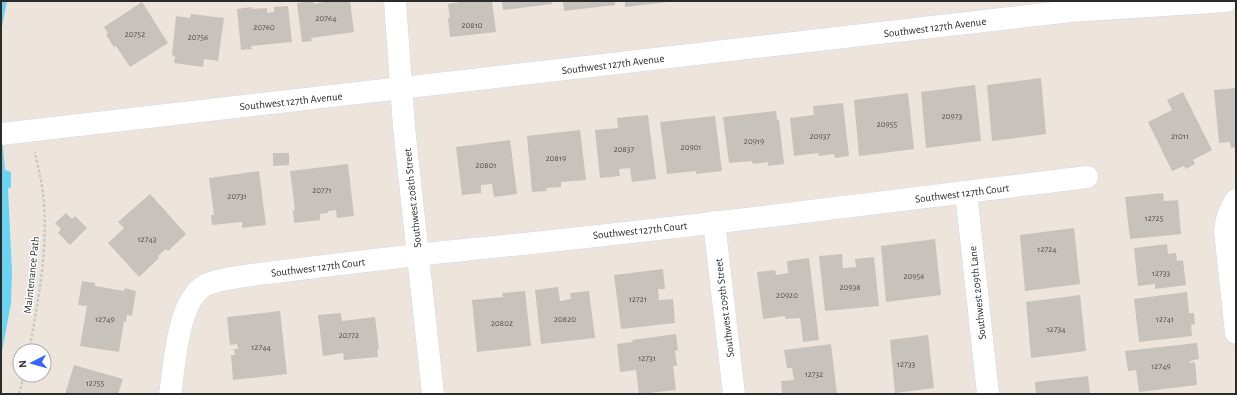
<svg xmlns="http://www.w3.org/2000/svg" width="1237" height="395" font-family="'Alegreya Sans',sans-serif">
<style>
.water{fill:#6bd4f3}
.building{fill:#c8c2bc}
.lines{fill:none;stroke-linecap:round;stroke-linejoin:round}
.minor-casing{stroke:#d1d6e4;stroke-width:23}
.path{stroke:#c8c8c8;stroke-width:2.5;stroke-dasharray:3 2;stroke-linecap:butt}
.minor{stroke:#fff;stroke-width:22}
.labels{text-anchor:middle;stroke-width:3;stroke-linejoin:round;paint-order:stroke}
.number-label{font-size:9px;fill:#52514f}
.street-label{font-size:11px;fill:#2b2b2b;stroke:#fff}
</style>
<rect width="100%" height="100%" fill="#ede5dc"/>
<g class="water">
<polygon points="1,1 7,1 1,32"/>
<polygon points="1,126 5,170 11,172 11,187 8,189 12,272 11,303 1,357"/>
</g>
<g class="building">
<polygon points="313,1 314,4 329,1 350,1 354,32 311,38 312,41 302,42 297,3"/>
<polygon points="466,1 492,1 496,32 450,37 448,18 450,18 448,4"/>
<polygon points="502,1 552,1 552,4 503,10"/>
<polygon points="563,1 615,1 615,5 564,11"/>
<polygon points="625,1 668,1 668,2 625,7"/>
<polygon points="142,2 168,43 130,67 116,46 114,47 106,35 108,34 104,27"/>
<polygon points="288,6 292,42 251,46 252,49 241,50 237,9 252,7 252,9 267,8 267,13 274,12 274,7"/>
<polygon points="191,14 224,18 218,61 204,59 203,67 174,63 175,56 172,55 176,16 190,18"/>
<polygon points="1041,78 1046,134 992,141 987,85"/>
<polygon points="975,85 981,141 926,148 921,92"/>
<polygon points="1236,88 1236,147 1231,148 1230,142 1219,143 1214,90"/>
<polygon points="1183,92 1212,150 1193,160 1195,164 1186,169 1184,166 1172,171 1148,122 1172,110 1167,100"/>
<polygon points="908,93 914,149 859,156 854,100"/>
<polygon points="843,103 849,156 835,158 834,154 819,156 818,153 794,156 790,118 814,115 813,106"/>
<polygon points="776,111 777,120 779,120 784,164 768,166 768,162 753,164 752,161 729,163 723,117"/>
<polygon points="648,115 656,179 632,182 630,168 619,169 620,176 600,178 595,130 618,128 617,118"/>
<polygon points="715,116 722,171 696,174 696,171 667,174 660,122"/>
<polygon points="580,130 586,180 561,182 561,187 546,188 547,191 532,192 527,136"/>
<polygon points="510,140 517,194 494,197 492,184 481,185 481,193 462,195 456,147"/>
<polygon points="273,153 289,153 289,165 273,166"/>
<polygon points="348,164 354,216 337,218 336,210 328,211 328,213 320,214 320,220 294,223 293,210 295,210 290,171"/>
<polygon points="259,171 266,225 242,228 242,222 212,225 211,215 214,215 209,178"/>
<polygon points="1163,193 1164,201 1178,200 1181,234 1130,239 1125,197"/>
<polygon points="150,194 186,234 168,251 166,249 158,256 159,258 139,277 108,243 124,228 118,222"/>
<polygon points="66,213 72,219 75,216 87,228 70,245 58,233 61,229 55,223"/>
<polygon points="1074,228 1080,284 1025,291 1020,235"/>
<polygon points="935,239 941,295 886,302 881,246"/>
<polygon points="1167,244 1168,254 1176,253 1177,261 1183,260 1186,285 1155,289 1155,284 1138,286 1134,248"/>
<polygon points="842,254 843,268 856,267 855,259 874,257 879,306 825,311 819,256"/>
<polygon points="809,258 819,340 803,342 800,318 785,319 785,316 763,319 757,272 775,270 776,275 788,273 787,261"/>
<polygon points="663,269 665,289 658,289 659,300 673,299 675,323 621,329 614,275"/>
<polygon points="82,281 95,283 95,286 124,291 125,288 136,291 132,316 127,315 126,322 124,321 119,352 80,346 87,306 78,305"/>
<polygon points="558,287 560,301 571,299 570,293 589,291 595,338 541,344 535,290"/>
<polygon points="525,291 531,346 477,352 472,300 503,297 502,293"/>
<polygon points="1187,292 1189,313 1194,313 1195,324 1191,325 1192,336 1139,342 1134,299"/>
<polygon points="1080,295 1086,351 1031,358 1026,302"/>
<polygon points="280,311 287,374 233,380 231,355 235,355 234,349 238,349 237,344 230,345 227,317"/>
<polygon points="341,313 342,321 375,317 379,349 377,350 378,357 344,360 343,353 323,356 318,315"/>
<polygon points="676,334 678,350 675,351 677,366 673,366 676,390 639,394 636,370 620,372 617,344 633,342 632,340"/>
<polygon points="928,335 934,388 895,393 890,340"/>
<polygon points="1197,343 1199,359 1190,361 1190,363 1195,362 1197,385 1139,392 1136,370 1128,371 1125,351"/>
<polygon points="831,344 837,394 782,394 781,381 794,380 792,368 787,368 784,350"/>
<polygon points="74,365 123,379 118,394 113,393 112,394 65,394"/>
<polygon points="1088,376 1090,394 1036,394 1035,382"/>
</g>
<g class="lines">
<g class="minor-casing">
<g id="minor">
<polyline points="395,1 404,127 433,394"/>
<polyline points="1,134 1071,11 1226,1"/>
<polyline points="966,192 988,394"/>
<path d="M 1236,200 C 1229,210 1226,219 1225,231 L 1236,333"/>
<polyline points="714,222 734,394"/>
<path d="M 170,394 C 175,364 177,303 204,286 C 220,277 263,274 283,271 C 340,264 397,257 454,251 C 666,230 877,203 1087,177"/>
</g>
</g>
<g class="path">
<path d="M 29,351 C 39,297 50,241 42,186 C 40,174 37,163 35,152"/>
<polyline points="19,394 24,375"/>
</g>
<use href="#minor" class="minor"/>
</g>
<g class="labels">
<g class="number-label">
<text x="326" y="21">20764</text>
<text x="472" y="28">20810</text>
<text x="264" y="30">20760</text>
<text x="135" y="37">20752</text>
<text x="198" y="40">20756</text>
<text x="952" y="119">20973</text>
<text x="887" y="127">20955</text>
<text x="820" y="139">20937</text>
<text x="1180" y="139">21011</text>
<text x="754" y="144">20919</text>
<text x="691" y="150">20901</text>
<text x="624" y="152">20837</text>
<text x="556" y="161">20819</text>
<text x="486" y="168">20801</text>
<text x="322" y="193">20771</text>
<text x="237" y="199">20731</text>
<text x="1154" y="221">12725</text>
<text x="147" y="242">12743</text>
<text x="1047" y="252">12724</text>
<text x="1161" y="276">12733</text>
<text x="914" y="279">20956</text>
<text x="850" y="290">20938</text>
<text x="787" y="298">20920</text>
<text x="638" y="302">12721</text>
<text x="105" y="322">12749</text>
<text x="565" y="322">20820</text>
<text x="1165" y="322">12741</text>
<text x="502" y="326">20802</text>
<text x="1056" y="332">12734</text>
<text x="349" y="338">20772</text>
<text x="261" y="350">12744</text>
<text x="647" y="361">12731</text>
<text x="906" y="367">12733</text>
<text x="1161" y="369">12749</text>
<text x="814" y="377">12732</text>
<text x="95" y="386">12755</text>
</g>
<g class="street-label">
<text transform="translate(935 27) rotate(-7)" y="4">Southwest 127th Avenue</text>
<text transform="translate(613 64) rotate(-7)" y="4">Southwest 127th Avenue</text>
<text transform="translate(291 101) rotate(-6)" y="4">Southwest 127th Avenue</text>
<text transform="translate(962 193) rotate(-7)" y="4">Southwest 127th Court</text>
<text transform="translate(412 198) rotate(-96)" y="4">Southwest 208th Street</text>
<text transform="translate(640 230) rotate(-6)" y="4">Southwest 127th Court</text>
<text transform="translate(318 267) rotate(-7)" y="4">Southwest 127th Court</text>
<text transform="translate(31 275) rotate(-84)" y="4">Maintenance Path</text>
<text transform="translate(977 293) rotate(-96)" y="4">Southwest 209th Lane</text>
<text transform="translate(724 308) rotate(-97)" y="4">Southwest 209th Street</text>
</g>
</g>
<rect width="1237" height="395" fill="none" stroke="#2b2b2b" stroke-width="4"/>
<g transform="translate(32 363) rotate(264)"><circle r="19" fill="#ffffff" stroke="#aaaaaa"/>
<path d="M0-3L7 15L0 10L-7 15Z" fill="#3765ff"/>
<text y="-6" font-size="11" font-weight="bold" text-anchor="middle" fill="#2b2b2b">N</text>
</g>
</svg>
